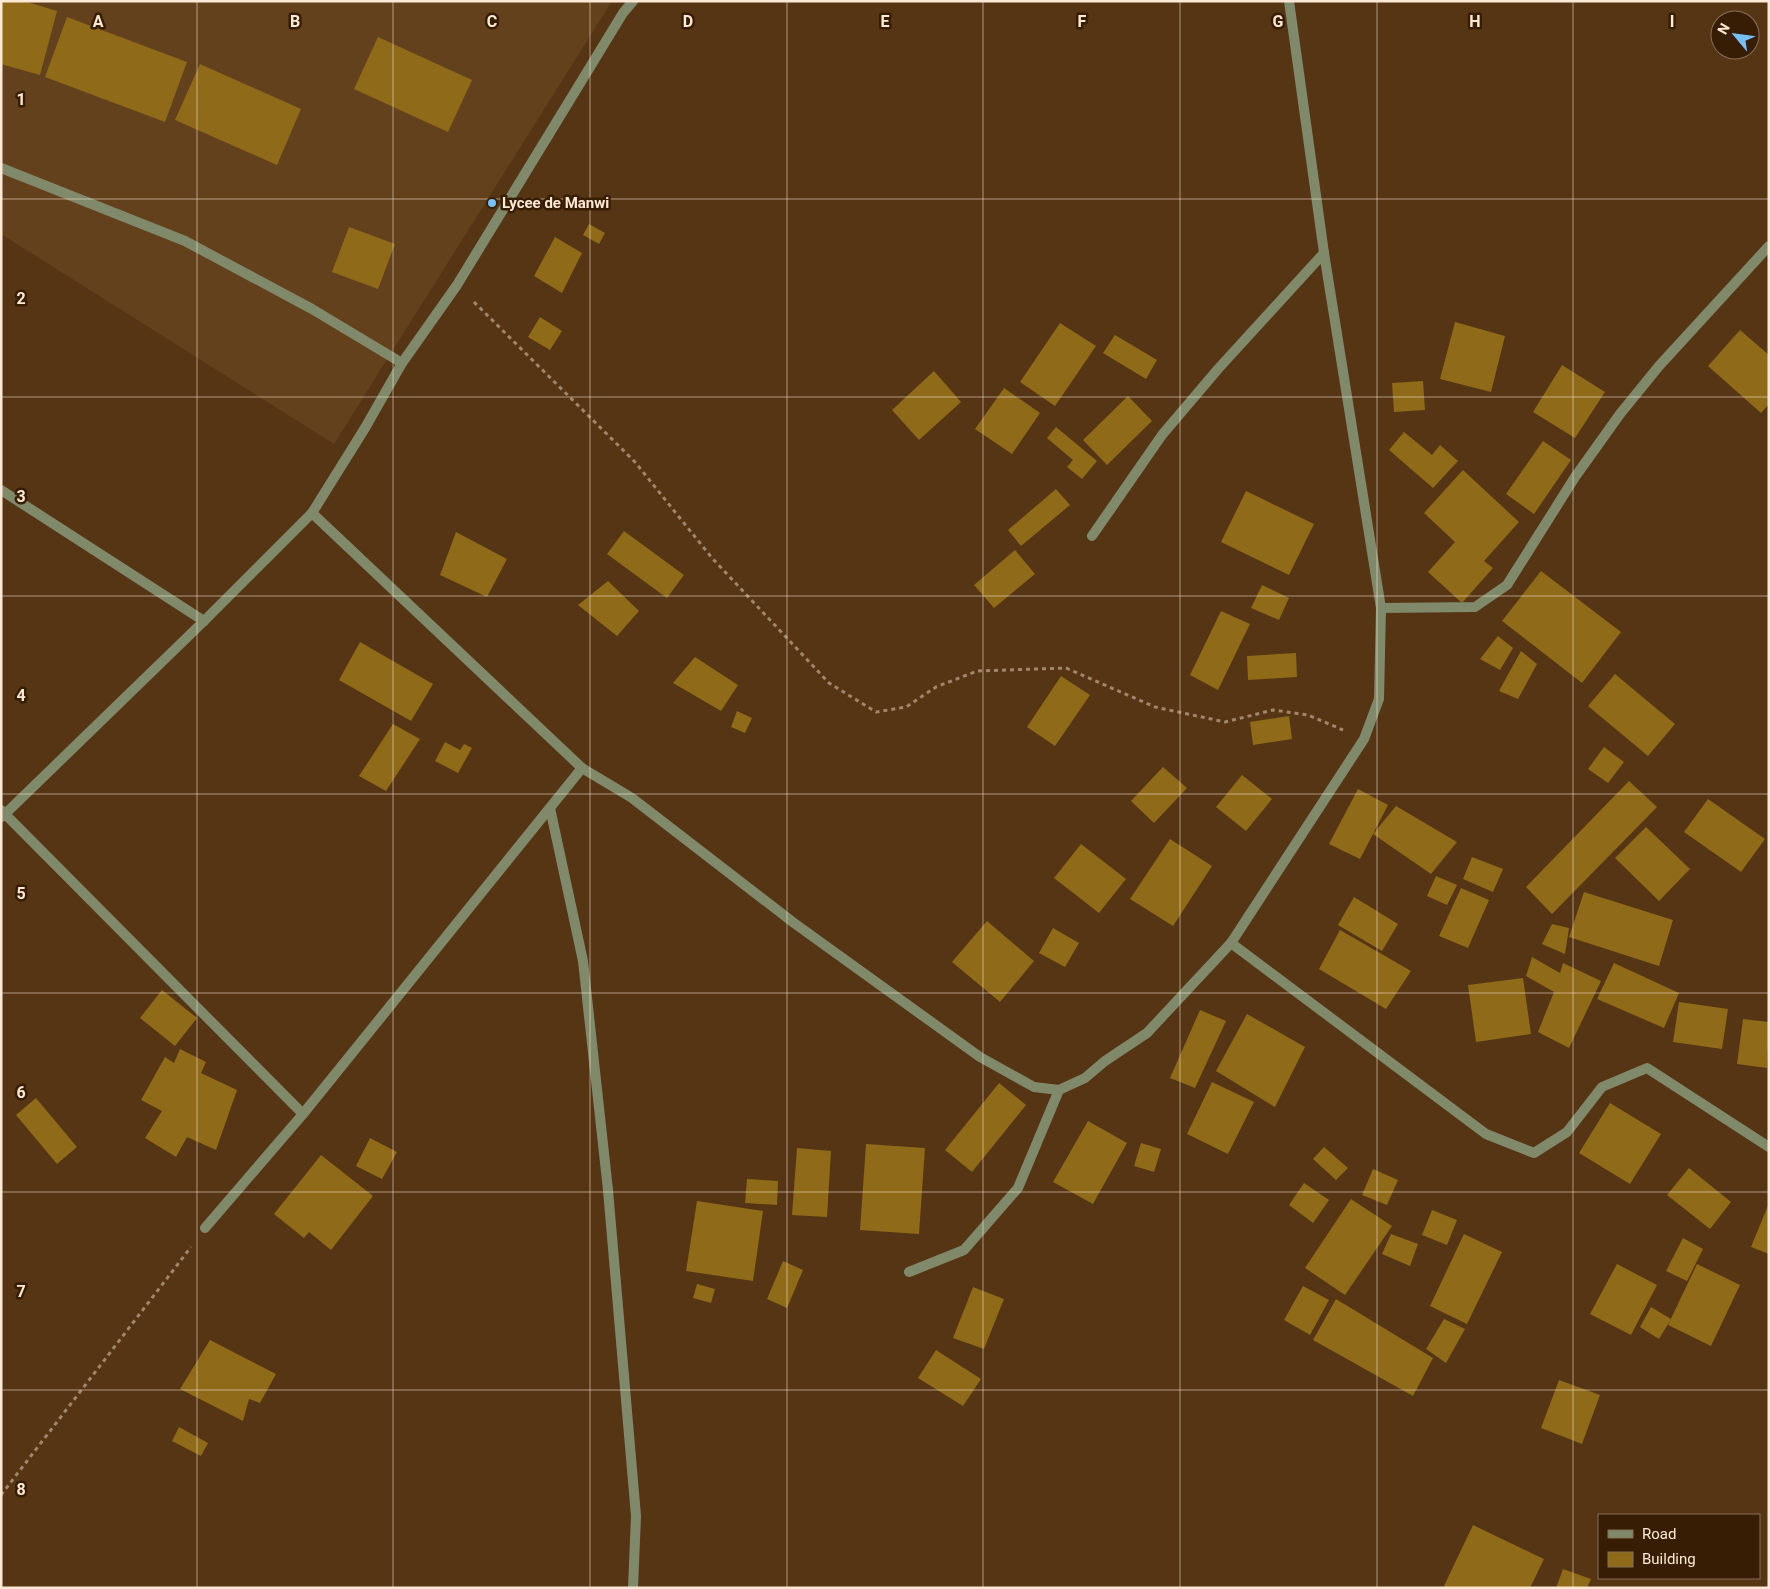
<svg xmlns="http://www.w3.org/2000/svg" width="1770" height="1589" font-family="Roboto,sans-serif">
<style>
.built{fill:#64411d}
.building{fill:#8e6a19}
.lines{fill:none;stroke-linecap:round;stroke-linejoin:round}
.path{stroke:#a1866b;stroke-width:3;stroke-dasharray:4 4;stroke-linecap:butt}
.street{stroke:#808a6b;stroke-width:10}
.grid{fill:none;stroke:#fee9d7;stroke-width:1;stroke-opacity:0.55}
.poi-dot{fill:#77c0f7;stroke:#361d03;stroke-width:2}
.labels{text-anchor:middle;stroke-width:5;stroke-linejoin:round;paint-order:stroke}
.poi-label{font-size:15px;font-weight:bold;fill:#fee9d7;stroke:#361d03;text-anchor:start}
.grid-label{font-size:16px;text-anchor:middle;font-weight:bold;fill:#fee9d7;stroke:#361d03;stroke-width:5;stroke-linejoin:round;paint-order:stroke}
</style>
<rect width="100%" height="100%" fill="#553514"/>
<polygon class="built" points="1,1 612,1 334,444 1,234"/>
<g class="building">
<polygon points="1,1 24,1 57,11 40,75 1,64"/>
<polygon points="67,17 187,62 165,122 45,77"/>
<polygon points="378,37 472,80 448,132 354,89"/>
<polygon points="200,64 301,109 277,165 175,120"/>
<polygon points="589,224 605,233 599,244 583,235"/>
<polygon points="349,227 395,244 378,289 332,272"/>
<polygon points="555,237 582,253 562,293 534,276"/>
<polygon points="540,317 562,331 550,350 528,337"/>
<polygon points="1455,322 1505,336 1491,392 1440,379"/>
<polygon points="1060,323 1096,346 1055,406 1020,382"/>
<polygon points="1740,330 1769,355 1769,404 1761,413 1708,366"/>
<polygon points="1115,335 1157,360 1146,379 1103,353"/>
<polygon points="1562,365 1605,392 1575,438 1533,412"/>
<polygon points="934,371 961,402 919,440 892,410"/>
<polygon points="1423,381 1425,410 1394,412 1392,383"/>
<polygon points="1004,388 1040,413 1012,454 975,429"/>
<polygon points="1128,396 1152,421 1107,465 1083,440"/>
<polygon points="1056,427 1097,461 1082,479 1067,467 1073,460 1047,438"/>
<polygon points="1404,432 1432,455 1440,445 1458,461 1433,488 1389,450"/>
<polygon points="1543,441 1571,460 1534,514 1506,494"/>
<polygon points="1463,470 1519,522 1484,561 1493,568 1462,603 1428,572 1455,542 1424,513"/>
<polygon points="1056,489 1070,505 1021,546 1008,530"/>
<polygon points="1246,491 1314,524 1289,575 1221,542"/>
<polygon points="624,531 684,575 667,598 607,554"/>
<polygon points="456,532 507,559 487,597 440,575"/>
<polygon points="1015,550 1035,574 994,608 974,585"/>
<polygon points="1541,571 1621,632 1582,683 1502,621"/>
<polygon points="608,581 639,611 617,636 578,605"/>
<polygon points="1262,585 1289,598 1279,620 1251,608"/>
<polygon points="1221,611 1250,624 1218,690 1190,675"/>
<polygon points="1498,636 1513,648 1500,670 1480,659"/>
<polygon points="360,642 433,684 411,721 339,680"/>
<polygon points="1521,651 1537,664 1518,699 1499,691"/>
<polygon points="1296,653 1297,677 1248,680 1247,656"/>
<polygon points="695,657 738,685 721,711 673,683"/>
<polygon points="1615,674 1675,724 1648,756 1588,706"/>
<polygon points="1061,676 1090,695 1055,746 1027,727"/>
<polygon points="737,711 752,718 745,733 731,727"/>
<polygon points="1289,716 1292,739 1253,745 1250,722"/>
<polygon points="393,724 420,739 386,791 359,776"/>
<polygon points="445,742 460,750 464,744 472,748 458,773 435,761"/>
<polygon points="1604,747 1624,762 1608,783 1588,769"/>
<polygon points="1163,767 1187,788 1154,823 1131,801"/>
<polygon points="1242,775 1272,799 1246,831 1216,807"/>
<polygon points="1629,781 1657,807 1552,914 1526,887"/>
<polygon points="1358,789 1388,805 1360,859 1329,844"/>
<polygon points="1708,799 1765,839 1741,872 1684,832"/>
<polygon points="1396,806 1457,842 1431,874 1373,834"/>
<polygon points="1646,827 1690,869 1659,901 1615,858"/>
<polygon points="1170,839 1212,866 1173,926 1130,899"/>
<polygon points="1081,844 1126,879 1099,913 1054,878"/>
<polygon points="1472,857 1503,869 1493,892 1463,879"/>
<polygon points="1436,876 1457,885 1447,905 1427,896"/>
<polygon points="1461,888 1489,900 1468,948 1439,936"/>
<polygon points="1584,892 1673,920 1659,966 1569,937"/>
<polygon points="1354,897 1398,924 1382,951 1338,925"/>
<polygon points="987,921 1034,961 1000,1002 952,962"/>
<polygon points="1552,924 1569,928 1565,954 1542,944"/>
<polygon points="1053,928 1079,943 1065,967 1039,953"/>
<polygon points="1340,930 1411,971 1386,1009 1319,969"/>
<polygon points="1532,957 1560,973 1563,963 1601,981 1569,1048 1538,1032 1554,992 1526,976"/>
<polygon points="1614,963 1679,993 1664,1028 1597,999"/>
<polygon points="1523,978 1531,1034 1476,1042 1468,985"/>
<polygon points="162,990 197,1018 175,1046 140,1018"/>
<polygon points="1679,1002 1728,1009 1722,1049 1673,1042"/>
<polygon points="1200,1010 1226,1021 1195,1088 1170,1078"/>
<polygon points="1247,1014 1305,1047 1275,1107 1216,1071"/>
<polygon points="1743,1019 1769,1022 1767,1068 1737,1064"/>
<polygon points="180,1049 206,1062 201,1073 237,1090 216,1150 187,1137 176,1157 145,1138 162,1111 141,1100 165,1057 174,1063"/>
<polygon points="1212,1082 1254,1102 1228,1154 1187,1134"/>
<polygon points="999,1083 1026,1105 972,1172 945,1150"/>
<polygon points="36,1098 77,1147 57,1164 16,1115"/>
<polygon points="1610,1103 1661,1134 1630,1184 1579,1153"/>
<polygon points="1088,1121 1127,1143 1093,1204 1053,1182"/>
<polygon points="370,1138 397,1152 382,1179 356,1166"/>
<polygon points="1141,1143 1161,1149 1154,1172 1134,1166"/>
<polygon points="866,1144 925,1148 919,1234 860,1230"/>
<polygon points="1324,1147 1348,1168 1336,1180 1313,1159"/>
<polygon points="797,1148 831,1151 827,1217 792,1215"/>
<polygon points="321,1155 373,1196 331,1250 309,1232 304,1238 274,1214"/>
<polygon points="1689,1168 1731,1202 1710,1229 1667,1195"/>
<polygon points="1373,1169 1398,1180 1387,1205 1362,1195"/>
<polygon points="747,1179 778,1181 777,1205 745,1203"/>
<polygon points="1304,1183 1329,1200 1313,1223 1289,1205"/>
<polygon points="1351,1199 1392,1226 1345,1295 1305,1268"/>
<polygon points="697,1201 763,1211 753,1281 686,1271"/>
<polygon points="1769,1203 1769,1254 1751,1247"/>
<polygon points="1432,1210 1457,1220 1447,1245 1422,1235"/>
<polygon points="1391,1234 1418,1244 1410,1266 1382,1254"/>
<polygon points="1464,1234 1502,1252 1467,1324 1430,1306"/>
<polygon points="1683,1238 1703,1249 1687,1281 1666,1271"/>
<polygon points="783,1261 803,1270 787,1308 767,1299"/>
<polygon points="1617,1264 1657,1285 1631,1335 1590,1314"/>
<polygon points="1697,1264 1740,1285 1711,1346 1668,1325"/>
<polygon points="697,1284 715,1289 711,1303 693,1298"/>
<polygon points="1303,1286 1329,1300 1310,1335 1284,1320"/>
<polygon points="973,1287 1004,1299 984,1349 953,1338"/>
<polygon points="1336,1299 1433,1358 1413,1396 1313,1340"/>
<polygon points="1651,1307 1671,1319 1659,1339 1640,1327"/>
<polygon points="1444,1319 1465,1329 1446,1363 1426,1349"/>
<polygon points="210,1340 276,1374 260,1403 249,1399 243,1421 180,1389"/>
<polygon points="936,1350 981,1379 963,1406 918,1378"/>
<polygon points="1559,1380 1600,1395 1582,1444 1541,1428"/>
<polygon points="179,1427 208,1443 201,1456 172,1441"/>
<polygon points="1473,1525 1544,1559 1530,1588 1443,1588"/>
<polygon points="1563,1569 1591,1579 1587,1588 1556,1588"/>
</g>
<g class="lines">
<g class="path">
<polyline points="474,302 635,462 712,558 829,683 876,712 906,707 936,687 977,671 1066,668 1155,707 1225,722 1273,710 1308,715 1343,730"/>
<polyline points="1,1495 191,1247"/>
</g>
<g class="street">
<polyline points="1,168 185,241 312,309 402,363"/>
<polyline points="1,490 204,621"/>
<polyline points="312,513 582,768"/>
<polyline points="1092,536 1162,435 1218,369 1324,253"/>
<polyline points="1381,608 1475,607 1507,585 1575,477 1620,414 1659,366 1769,246"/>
<polyline points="550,808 583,961 608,1190 636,1516 633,1588"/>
<polyline points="1,810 303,1114 582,768 632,798 794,923 980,1057 1034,1087 1059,1090 1085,1078 1105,1061 1147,1033 1231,943 1364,739 1379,699 1381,608 1324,253 1289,1"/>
<polyline points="2,817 204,621 312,513 365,428 402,363 457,285 623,13 633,1"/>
<polyline points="1231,943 1486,1134 1534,1153 1567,1132 1602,1087 1647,1068 1769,1147"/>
<polyline points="205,1228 303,1114"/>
<polyline points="909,1272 964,1250 1018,1188 1059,1090"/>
</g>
</g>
<path class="grid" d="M 197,1 L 197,1588M 393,1 L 393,1588M 590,1 L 590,1588M 787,1 L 787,1588M 983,1 L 983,1588M 1180,1 L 1180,1588M 1377,1 L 1377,1588M 1573,1 L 1573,1588M 1,199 L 1769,199M 1,397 L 1769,397M 1,596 L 1769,596M 1,794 L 1769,794M 1,993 L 1769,993M 1,1192 L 1769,1192M 1,1390 L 1769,1390"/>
<circle class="poi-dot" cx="492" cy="203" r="5"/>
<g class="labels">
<g class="poi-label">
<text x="502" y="208">Lycee de Manwi</text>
</g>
</g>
<g class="grid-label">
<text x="98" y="27">A</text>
<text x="295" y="27">B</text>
<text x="492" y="27">C</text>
<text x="688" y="27">D</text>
<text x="885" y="27">E</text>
<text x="1082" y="27">F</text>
<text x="1278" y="27">G</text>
<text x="1475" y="27">H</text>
<text x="1672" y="27">I</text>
<text x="21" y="105">1</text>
<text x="21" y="304">2</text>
<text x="21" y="502">3</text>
<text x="21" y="701">4</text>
<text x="21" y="899">5</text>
<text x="21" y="1098">6</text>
<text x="21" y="1297">7</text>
<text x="21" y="1495">8</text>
</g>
<rect width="1770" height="1589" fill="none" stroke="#fee9d7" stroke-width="5"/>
<rect x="1598" y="1514" width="162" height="65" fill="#361d03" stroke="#866f58"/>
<rect x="1608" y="1530" width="25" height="8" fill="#808a6b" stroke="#866f58"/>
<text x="1642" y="1539" font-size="15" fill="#fee9d7">Road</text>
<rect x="1608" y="1552" width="25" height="15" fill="#8e6a19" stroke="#866f58"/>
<text x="1642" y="1564" font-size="15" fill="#fee9d7">Building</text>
<g transform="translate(1735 35) rotate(299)"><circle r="24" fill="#361d03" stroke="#866f58"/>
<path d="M0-4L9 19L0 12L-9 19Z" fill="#77c0f7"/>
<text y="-8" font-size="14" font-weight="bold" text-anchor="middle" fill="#fee9d7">N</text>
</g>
</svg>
